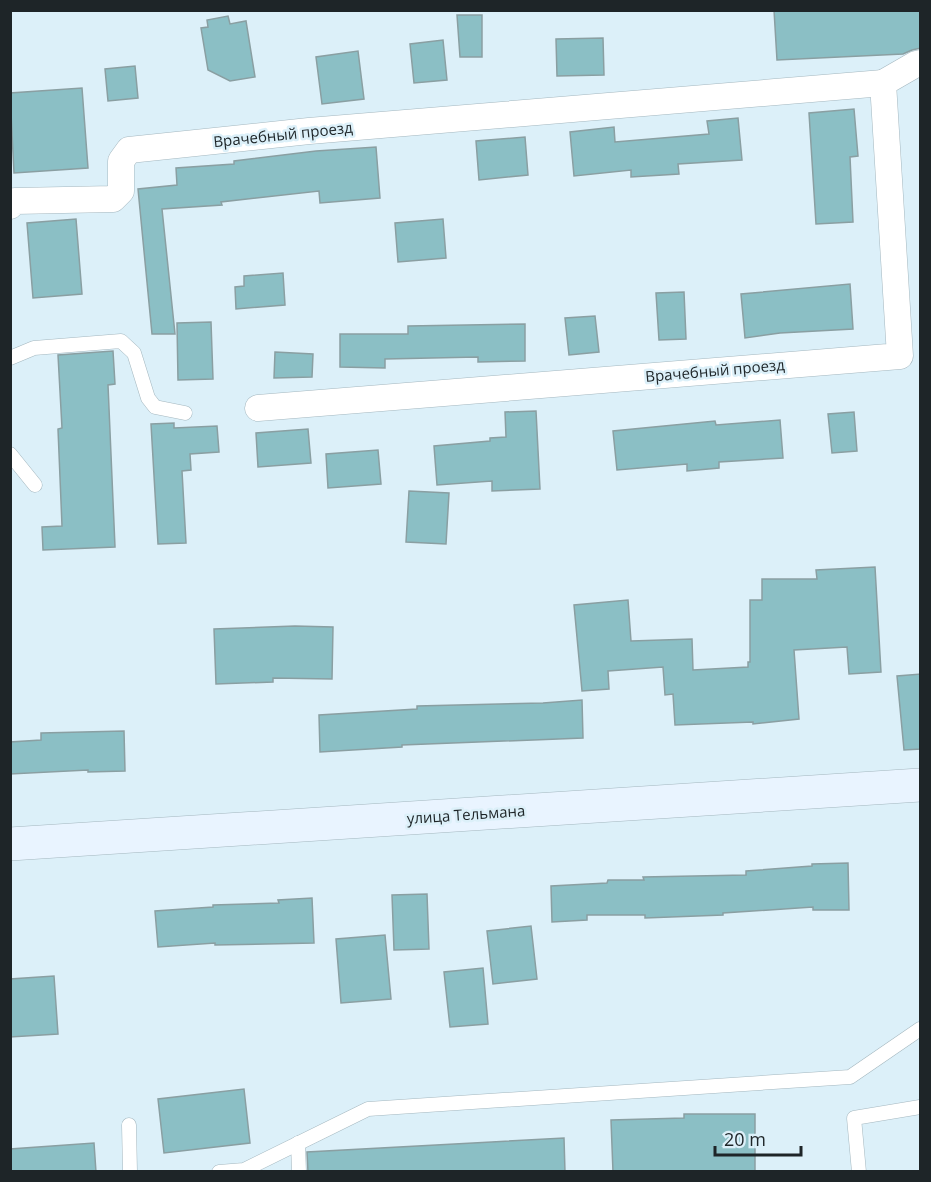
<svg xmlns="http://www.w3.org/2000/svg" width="931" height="1182" font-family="'Open Sans',sans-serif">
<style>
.building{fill:#8bbfc5;stroke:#8a9fa2;stroke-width:1.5}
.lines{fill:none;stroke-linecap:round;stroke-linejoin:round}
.lane-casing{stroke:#a4b7bf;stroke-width:15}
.street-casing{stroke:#a4b7bf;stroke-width:27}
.secondary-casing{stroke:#a4b7bf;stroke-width:34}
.lane{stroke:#fff;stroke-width:14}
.street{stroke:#fff;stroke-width:26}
.secondary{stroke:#e9f4ff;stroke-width:33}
.labels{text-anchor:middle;stroke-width:5;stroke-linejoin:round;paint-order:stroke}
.street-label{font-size:15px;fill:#1e2528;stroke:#dcf0f9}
</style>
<rect width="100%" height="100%" fill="#dcf0f9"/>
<g class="building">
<polygon points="774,10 921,10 921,48 912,50 903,54 777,60"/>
<polygon points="457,15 482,15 482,57 460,57"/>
<polygon points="228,16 230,24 246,21 255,77 230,81 208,70 201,28 208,27 207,20"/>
<polygon points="603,38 604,75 557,76 556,39"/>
<polygon points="443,40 447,80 414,83 410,44"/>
<polygon points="358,51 364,99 322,104 316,57"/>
<polygon points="135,66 138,98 108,101 105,69"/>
<polygon points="82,88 88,168 14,173 10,93"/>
<polygon points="854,109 858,156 850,157 853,222 816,224 809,113"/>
<polygon points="738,118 742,160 678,164 679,174 631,177 631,170 574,176 570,132 614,127 615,142 709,134 707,121"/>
<polygon points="525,137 528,175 479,180 476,141"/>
<polygon points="376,147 380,198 320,203 319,191 221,202 222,205 162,209 175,334 152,334 138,189 177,185 176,168 234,164 234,161 316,151"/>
<polygon points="76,219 82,294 33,298 27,223"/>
<polygon points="443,219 446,258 398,262 395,223"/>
<polygon points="283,273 285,305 236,309 235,287 244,286 244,276"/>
<polygon points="850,284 853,329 780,333 745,338 741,294"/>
<polygon points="684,292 686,339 659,340 656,293"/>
<polygon points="595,316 599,352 569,355 565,318"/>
<polygon points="211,322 213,379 178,380 177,323"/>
<polygon points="525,324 525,361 478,362 478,357 385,359 385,368 340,367 340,334 408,334 408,326"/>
<polygon points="113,351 115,384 108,385 115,547 43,550 42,527 62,526 58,429 62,428 58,355"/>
<polygon points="275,352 313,354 312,377 274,378"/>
<polygon points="536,411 540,489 492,491 492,481 437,485 434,446 490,441 490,438 506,437 505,412"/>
<polygon points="854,412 857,451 832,453 828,414"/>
<polygon points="780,420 783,458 719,462 719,468 687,471 687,464 617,470 613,431 715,421 716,425"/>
<polygon points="174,423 174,428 217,426 219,452 190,454 191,470 182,471 186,543 158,544 151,424"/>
<polygon points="308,429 311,463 258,467 256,433"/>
<polygon points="378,450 381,484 328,488 326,454"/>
<polygon points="409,491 449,493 446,544 406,542"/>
<polygon points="875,567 881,672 849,674 847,647 794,650 799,719 753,724 753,722 675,725 673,694 665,695 663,667 608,671 609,689 582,691 574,605 628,600 631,641 692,639 693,670 748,667 748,662 750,662 750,600 762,600 762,579 817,579 816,570"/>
<polygon points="295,626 333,627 332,679 273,678 273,682 216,684 214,629"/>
<polygon points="921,674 921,749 904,750 897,676"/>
<polygon points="582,700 583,738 402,745 402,747 320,752 319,715 417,709 417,706 543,703"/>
<polygon points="124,731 125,771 88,772 88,770 10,774 10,742 41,740 41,733"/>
<polygon points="848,863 849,910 813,910 813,907 723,913 723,915 645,918 645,915 587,915 587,920 552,922 551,886 607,883 608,880 644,880 643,877 746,875 746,871 812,866 812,864"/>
<polygon points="427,894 429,949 394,950 392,895"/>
<polygon points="312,898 314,943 215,945 215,943 158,947 155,911 213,907 213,905 279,903 278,900"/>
<polygon points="531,926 537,979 493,984 487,931"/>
<polygon points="385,935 391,999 341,1003 336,939"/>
<polygon points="483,968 488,1024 450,1027 444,972"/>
<polygon points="54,976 58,1034 10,1037 10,979"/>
<polygon points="244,1089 250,1143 164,1153 158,1099"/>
<polygon points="684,1114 755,1114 755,1172 613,1172 611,1120 684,1118"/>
<polygon points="564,1138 565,1172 308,1172 307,1152"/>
<polygon points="94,1143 96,1172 10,1172 10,1149"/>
</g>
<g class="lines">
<g class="lane-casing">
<g id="lane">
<polyline points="10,358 34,348 121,341 134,353 148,398 155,407 185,413"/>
<polyline points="10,454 35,485"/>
<polyline points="129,1125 130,1172"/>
<polyline points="298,1143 299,1172"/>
<polyline points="219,1172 244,1170 368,1109 850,1077 920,1029"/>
<polyline points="859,1172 854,1118 920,1107"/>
</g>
</g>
<g class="street-casing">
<g id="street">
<polyline points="10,206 15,201 113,199 121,191 121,161 129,150 309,131 883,83"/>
<polyline points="258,408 900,356 883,83 916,64 920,63"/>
</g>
</g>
<g class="secondary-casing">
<polyline id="secondary" points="10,844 920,785"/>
</g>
<use href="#lane" class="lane"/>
<use href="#street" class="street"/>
<use href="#secondary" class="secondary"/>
</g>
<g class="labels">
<g class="street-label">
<text transform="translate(283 135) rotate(-6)" y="5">Врачебный проезд</text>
<text transform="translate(715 371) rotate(-5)" y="5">Врачебный проезд</text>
<text transform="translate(466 815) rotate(-4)" y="5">улица Тельмана</text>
</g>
</g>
<rect width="931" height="1182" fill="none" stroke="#1e2528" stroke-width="24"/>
<path d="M715 1146v9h86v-9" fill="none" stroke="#1e2528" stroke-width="3"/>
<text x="724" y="1146" font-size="18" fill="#1e2528" stroke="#dcf0f9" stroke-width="4.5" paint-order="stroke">20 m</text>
</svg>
